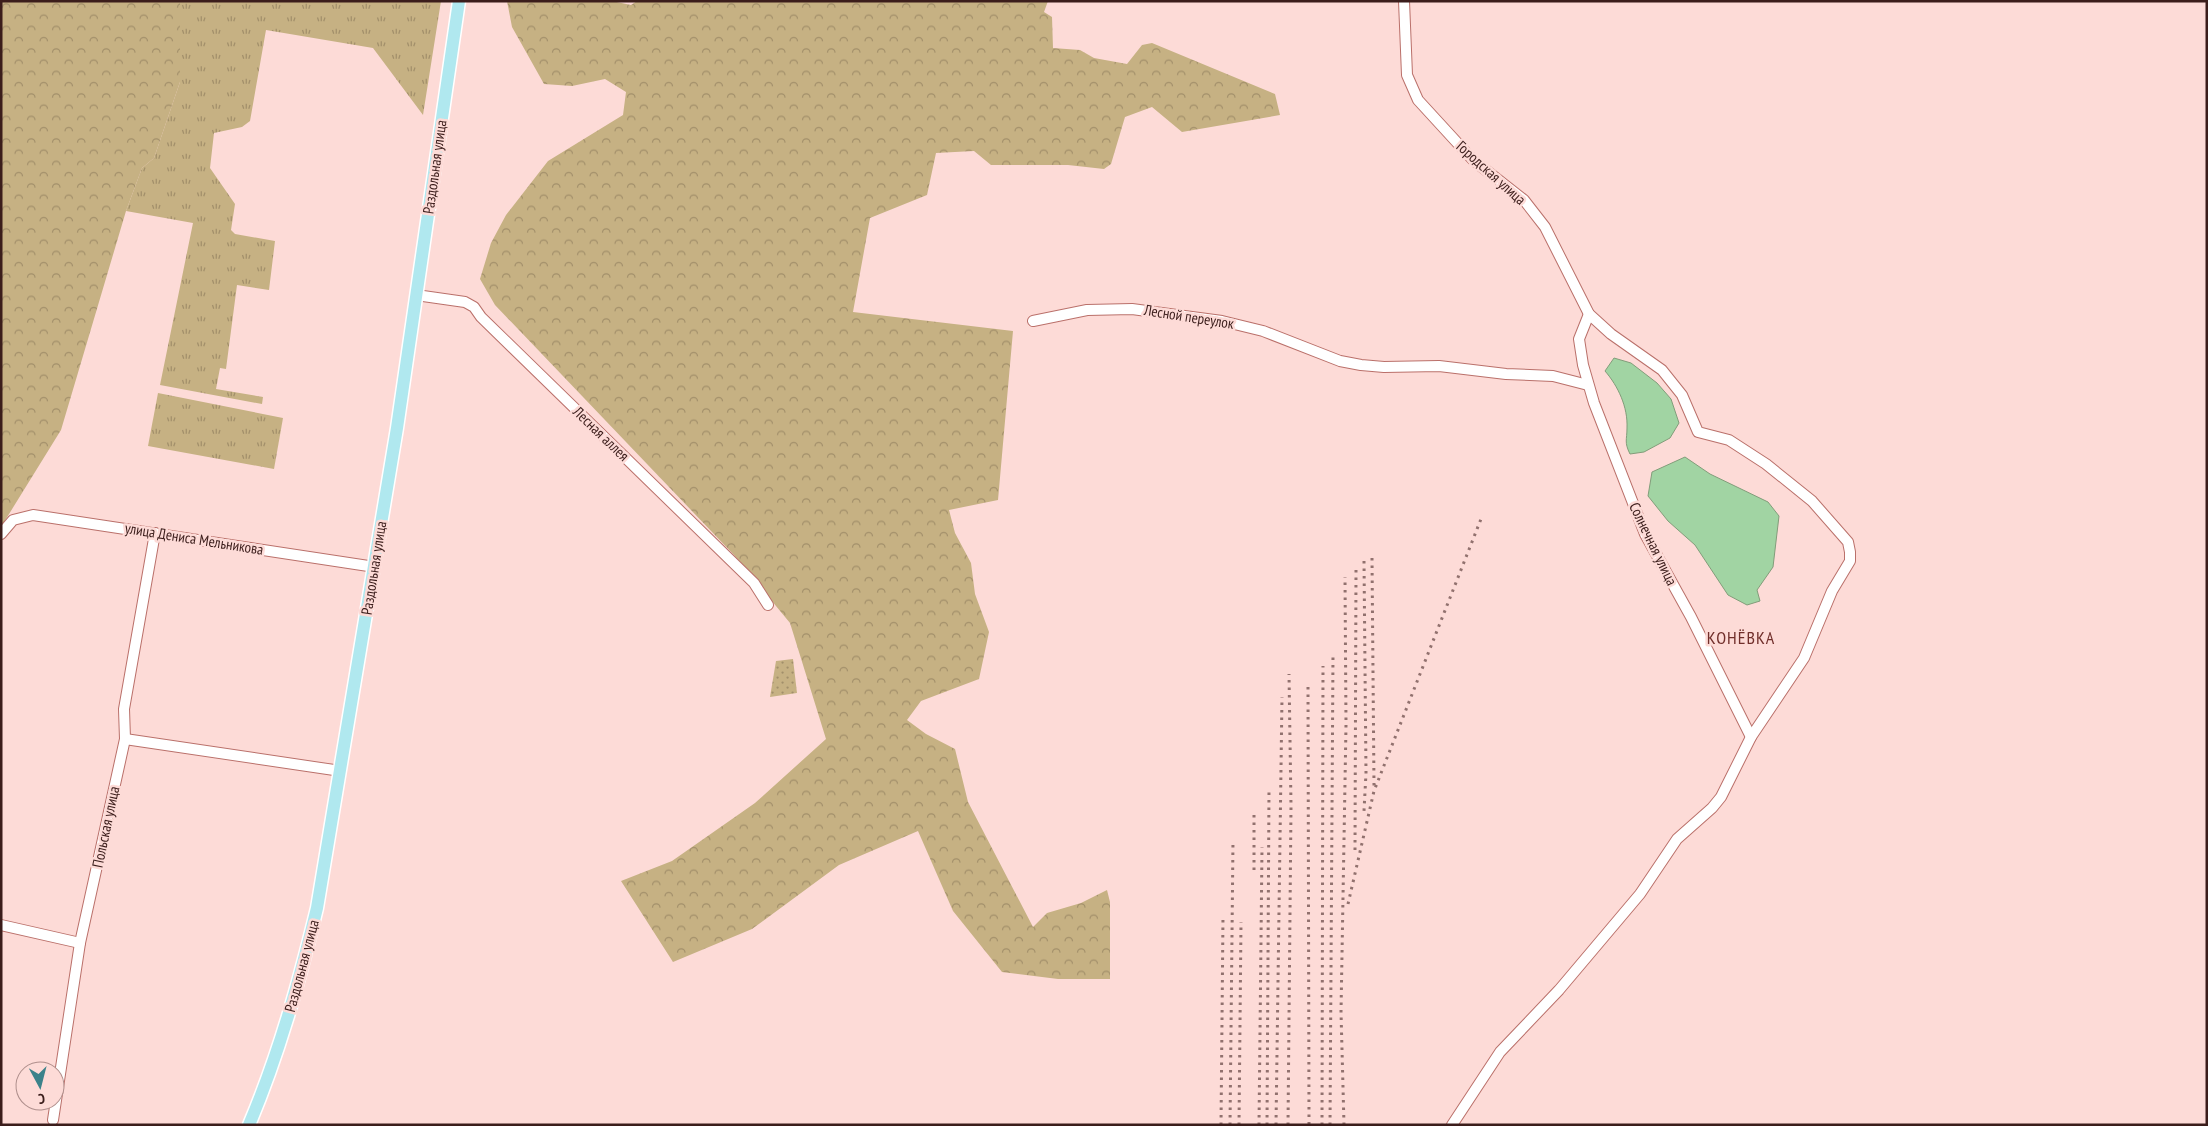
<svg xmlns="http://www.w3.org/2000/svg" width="2208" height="1126" font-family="'PT Sans Narrow',sans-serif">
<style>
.grass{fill:url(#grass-tufts)}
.forest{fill:url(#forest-crowns)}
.park{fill:url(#park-dots)}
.water{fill:#a1d4a3;stroke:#829d7a}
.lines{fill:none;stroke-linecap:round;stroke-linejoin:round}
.minor-casing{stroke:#ba706a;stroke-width:12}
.major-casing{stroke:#fff;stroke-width:15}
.minor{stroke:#fff;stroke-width:10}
.major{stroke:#b0e8ef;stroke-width:12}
.rail{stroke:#91716e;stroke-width:3;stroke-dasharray:2.5 5;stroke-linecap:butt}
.labels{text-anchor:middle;stroke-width:5;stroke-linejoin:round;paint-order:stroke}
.street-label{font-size:15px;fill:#3b1d1b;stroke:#fddbd7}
.quarter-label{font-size:18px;letter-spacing:1px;fill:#712f2b;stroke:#fddbd7}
</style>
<defs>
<pattern id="grass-tufts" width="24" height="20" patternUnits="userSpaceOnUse" patternTransform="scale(1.25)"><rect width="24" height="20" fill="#c6b183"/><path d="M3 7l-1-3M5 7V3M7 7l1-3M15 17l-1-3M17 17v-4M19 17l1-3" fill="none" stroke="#a28f6a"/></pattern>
<pattern id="forest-crowns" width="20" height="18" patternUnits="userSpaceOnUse" patternTransform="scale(1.25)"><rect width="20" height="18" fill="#c6b183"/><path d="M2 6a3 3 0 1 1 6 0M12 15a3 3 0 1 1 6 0" fill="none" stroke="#a28f6a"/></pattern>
<pattern id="park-dots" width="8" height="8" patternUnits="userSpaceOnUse" patternTransform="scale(1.25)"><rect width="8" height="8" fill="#c6b183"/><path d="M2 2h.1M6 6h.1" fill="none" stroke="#a28f6a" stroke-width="1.8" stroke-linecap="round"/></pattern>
</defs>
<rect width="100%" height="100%" fill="#fddbd7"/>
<g class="grass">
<polygon points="180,1 441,1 423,115 373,48 266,30 250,121 242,127 214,133 210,168 235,204 231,230 235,234 275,241 269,290 237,285 226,369 220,368 216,389 263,397 262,404 160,385 193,223 126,211 142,168 154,158 180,82"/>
<polygon points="158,393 283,418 274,469 148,446"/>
</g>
<g class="forest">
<polygon points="1,1 180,1 180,82 154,158 142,168 126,211 61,430 1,527"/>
<polygon points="507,1 612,1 631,5 637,1 1048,1 1044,12 1052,17 1053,48 1080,50 1094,58 1127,64 1142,45 1152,43 1275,94 1280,115 1182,132 1152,107 1125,117 1111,164 1104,169 1068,165 991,165 974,151 936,153 927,195 870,218 853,312 1013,331 998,500 949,510 955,533 971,563 975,594 989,632 979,679 921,701 907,720 926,734 955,749 968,802 1033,927 1047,913 1081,903 1107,890 1110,902 1110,979 1058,979 1002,972 953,911 918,831 839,865 752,929 673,962 621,881 672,861 755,803 826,739 790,623 734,555 495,305 480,279 491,243 506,215 548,161 623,115 626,92 605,79 572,86 544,84 512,27"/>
</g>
<polygon class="park" points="793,659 797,693 770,697 776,661"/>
<g class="water">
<path d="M 1614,358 L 1631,363 L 1657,383 L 1671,399 L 1679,423 L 1670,438 L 1644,452 L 1630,454 C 1624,442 1627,440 1627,428 C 1628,407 1618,386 1605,371 Z"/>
<polygon points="1685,457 1710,474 1768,502 1779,516 1773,567 1757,590 1760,601 1747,605 1728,595 1695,545 1668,521 1648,496 1652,472"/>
</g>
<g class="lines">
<g class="minor-casing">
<g id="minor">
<polyline points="1404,1 1407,75 1418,100 1473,160 1524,200 1545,227 1589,314 1611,334 1662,370 1682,395 1698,432 1729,440 1766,464 1812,501 1848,542 1850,552 1850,561 1832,591 1804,658 1751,737 1721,797 1712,808 1677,839 1640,894 1559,990 1500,1052 1452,1125"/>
<polyline points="416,295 465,302 474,307 481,317 754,583 768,605"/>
<polyline points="1589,314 1579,339 1583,365 1594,403 1645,534 1691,617 1751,737"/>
<polyline points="1033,321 1087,310 1132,309 1222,321 1263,331 1340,361 1361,365 1384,367 1439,366 1506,374 1553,376 1588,385"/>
<polyline points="1,534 13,520 33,515 375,567"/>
<polyline points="125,739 341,771"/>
<polyline points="1,925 80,943"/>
<polyline points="53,1120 80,943 125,739 124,709 155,533"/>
</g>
</g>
<g class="major-casing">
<path id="major" d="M 249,1125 C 279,1054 299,982 317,908 L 397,428 L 459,1"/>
</g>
<use href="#minor" class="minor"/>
<use href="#major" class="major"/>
<g class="rail">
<polyline points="1372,558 1374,786"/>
<polyline points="1364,561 1366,773 1364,811"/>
<polyline points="1308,687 1309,1125"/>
<polyline points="1355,850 1356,570"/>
<polyline points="1254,870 1254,810"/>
<polyline points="1348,904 1374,791 1481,519"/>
<polyline points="1221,1125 1223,916"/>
<polyline points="1230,1125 1233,840"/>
<polyline points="1239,1125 1241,922"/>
<polyline points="1259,1125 1262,847"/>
<polyline points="1267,1125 1269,789"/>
<polyline points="1276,1125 1282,697"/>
<polyline points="1288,1125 1291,806 1289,674"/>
<polyline points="1322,1125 1323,666"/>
<polyline points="1330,1125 1333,654"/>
<polyline points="1344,1125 1341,1012 1346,725 1345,577"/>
</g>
</g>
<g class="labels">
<g class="street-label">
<text transform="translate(435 167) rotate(-82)" y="5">Раздольная улица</text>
<text transform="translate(1491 173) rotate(42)" y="5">Городская улица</text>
<text transform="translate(1189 317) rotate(9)" y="5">Лесной переулок</text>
<text transform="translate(601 434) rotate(44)" y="5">Лесная аллея</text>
<text transform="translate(194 539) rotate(9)" y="5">улица Дениса Мельникова</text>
<text transform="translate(1653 544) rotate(64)" y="5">Солнечная улица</text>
<text transform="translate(374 568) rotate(-81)" y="5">Раздольная улица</text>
<text transform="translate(106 827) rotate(-78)" y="5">Польская улица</text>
<text transform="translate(302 966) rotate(-75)" y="5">Раздольная улица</text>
</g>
<g class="quarter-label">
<text x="1741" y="644">КОНЁВКА</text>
</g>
</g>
<rect width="2208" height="1126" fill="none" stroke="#3b1d1b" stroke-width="5"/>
<g transform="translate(40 1086) rotate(173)"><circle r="24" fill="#fddbd7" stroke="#af8f8c"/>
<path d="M0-4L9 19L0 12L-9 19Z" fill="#3b828a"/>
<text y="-8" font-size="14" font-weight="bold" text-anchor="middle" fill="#3b1d1b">С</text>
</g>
</svg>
